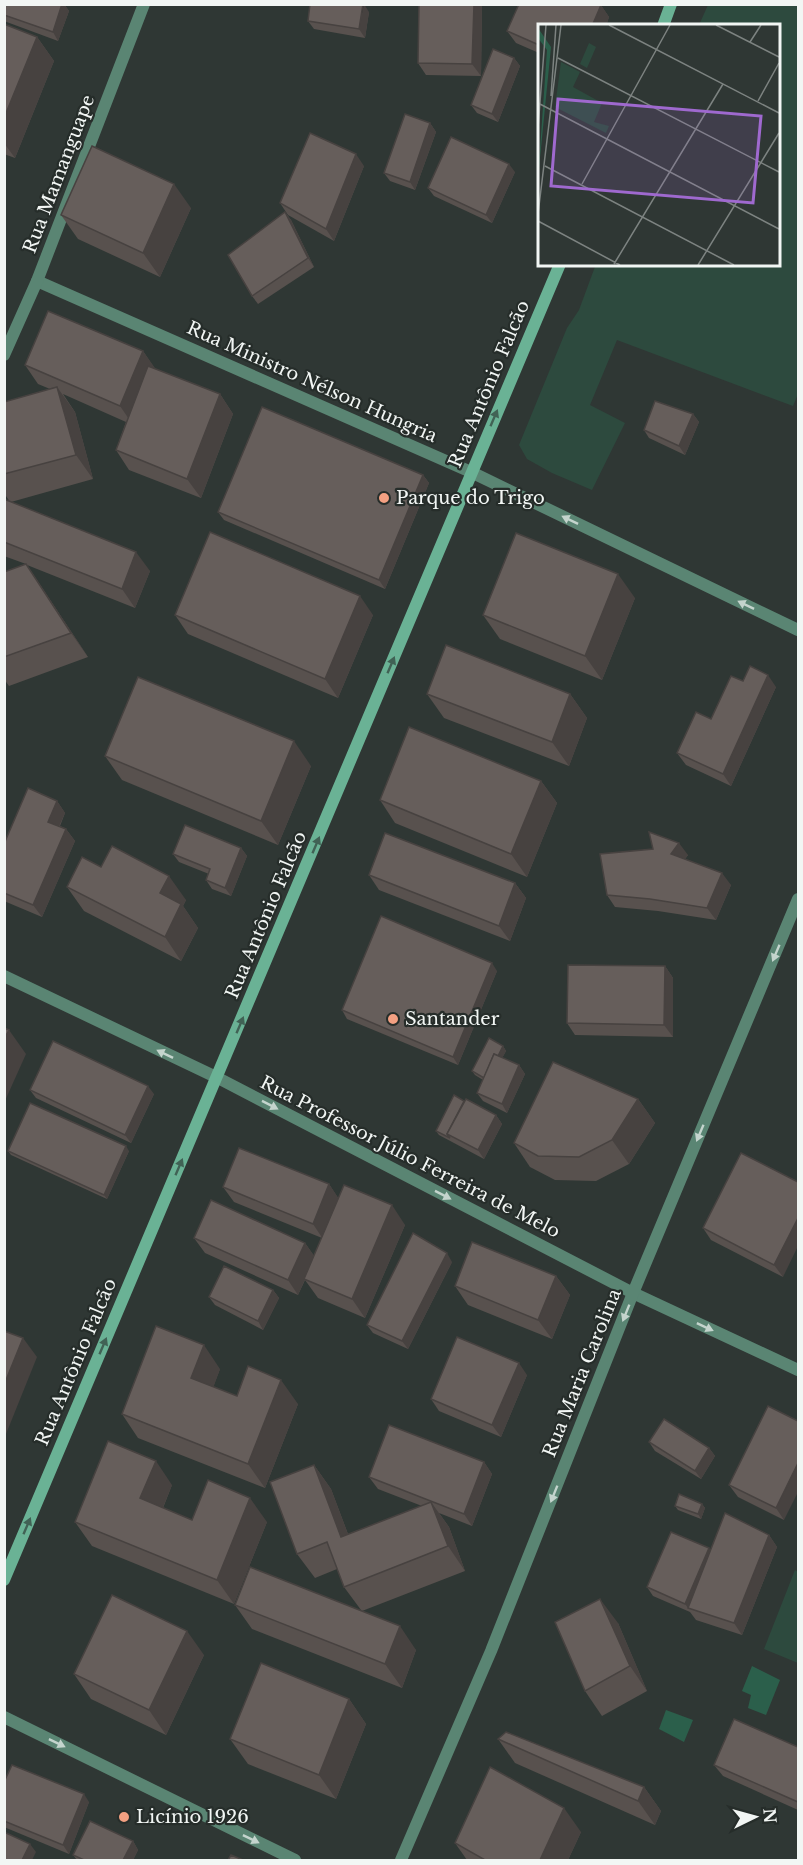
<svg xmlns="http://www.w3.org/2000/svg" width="803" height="1865" font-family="'Libre Baskerville',serif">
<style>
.green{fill:#2d4a3e}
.water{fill:#2b5f4b}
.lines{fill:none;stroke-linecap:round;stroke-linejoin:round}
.minor{stroke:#5a8573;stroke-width:12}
.secondary{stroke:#6ab295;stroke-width:12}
.wall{fill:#58514e}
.shaded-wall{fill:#474240}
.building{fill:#665e5b;stroke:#474240;stroke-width:1.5}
.oneway{fill:#416255}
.oneway2{fill:#c4d4cd}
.poi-dot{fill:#f3a082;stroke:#262d2a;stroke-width:2}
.labels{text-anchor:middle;stroke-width:4.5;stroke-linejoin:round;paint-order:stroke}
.street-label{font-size:18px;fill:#f2f6f4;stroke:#262d2a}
.poi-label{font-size:18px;fill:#f2f6f4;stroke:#262d2a;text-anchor:start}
.inset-road{fill:none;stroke:#7d8381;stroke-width:1.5}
.view{fill:#9f69cf;fill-opacity:0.15;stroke:#9f69cf;stroke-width:3}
.inset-edge{fill:none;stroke:#f2f6f4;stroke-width:3}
</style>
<rect width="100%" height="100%" fill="#2f3734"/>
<g class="green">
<polygon points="708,5 798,5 798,394 793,406 617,340 590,405 625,423 592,490 552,473 527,459 519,445 567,328 579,310 596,264 778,264 778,26 699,25"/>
<polygon points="795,1570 798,1572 798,1663 764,1649"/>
</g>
<g class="water">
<polygon points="752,1666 780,1680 766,1715 748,1708 751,1695 742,1691"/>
<polygon points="666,1710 693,1720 684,1742 659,1729"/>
</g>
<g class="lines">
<g class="minor">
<polyline points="37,281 471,472 798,630"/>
<polyline points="4,355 37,281 144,4"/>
<polyline points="4,976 218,1078 633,1293 798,1370"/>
<polyline points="4,1717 295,1860"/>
<polyline points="401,1860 491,1651 633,1293 798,899"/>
</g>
<g class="secondary">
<polyline points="663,26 671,4"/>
<polyline points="4,1580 560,264"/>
</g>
</g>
<g class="wall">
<polygon points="4,4 64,4 69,11 58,41 4,21"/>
<polygon points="419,4 482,4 481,76 426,75 418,63"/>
<polygon points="519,4 600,4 609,17 606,26 539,26 539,53 516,43 507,31"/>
<polygon points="369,12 365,38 314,29 308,21"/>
<polygon points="4,24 37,37 54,61 15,158 4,154"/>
<polygon points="514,58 520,66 498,122 477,113 471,105"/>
<polygon points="430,123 436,132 415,190 390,181 384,173"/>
<polygon points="364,166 334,241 288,215 280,203"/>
<polygon points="515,172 492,223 434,196 428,188"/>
<polygon points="191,208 160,277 78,239 61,215"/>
<polygon points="285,212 291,220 314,267 258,304 252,296"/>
<polygon points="143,351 155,369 220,394 233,414 201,498 129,470 116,450 126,422 63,394 75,412 93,479 11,502 150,571 135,608 27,565 88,657 9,686 4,679 4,572 26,564 4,556 4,499 10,502 4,493 4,402 50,389 38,384 25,365"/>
<polygon points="693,414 699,422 685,455 649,438 644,430"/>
<polygon points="423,475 429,483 385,589 224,520 218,512"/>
<polygon points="635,598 602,680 500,639 483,615"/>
<polygon points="175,615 373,615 338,698 188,634"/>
<polygon points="743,681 776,687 731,786 686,765 677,753 711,719"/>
<polygon points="427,694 570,694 587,718 569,766 444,718"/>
<polygon points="105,756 311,766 278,845 122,780"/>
<polygon points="541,781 557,803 527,877 395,823 380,800"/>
<polygon points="57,801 65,813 60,826 66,829 75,841 42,917 4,901 4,844"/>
<polygon points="241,848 247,856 231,896 212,889 206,880 209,874 179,862 173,854"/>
<polygon points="653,849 688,855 685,859 731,885 716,920 658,911 615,907 607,895"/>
<polygon points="101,867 186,900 183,906 198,928 181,961 84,911 67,887"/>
<polygon points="369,875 515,883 526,898 510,941 379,890"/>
<polygon points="665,966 673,978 673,1037 575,1035 567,1023"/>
<polygon points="497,971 458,1065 347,1019 342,1010"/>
<polygon points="503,1046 506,1051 502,1058 519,1065 525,1074 507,1113 483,1101 477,1093 483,1080 475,1075 472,1071"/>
<polygon points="30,1090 154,1094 131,1143 36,1098"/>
<polygon points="638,1099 655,1123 629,1164 596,1181 555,1180 530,1167 514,1143"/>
<polygon points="496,1115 502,1124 484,1159 439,1135 436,1131"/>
<polygon points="8,1151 129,1151 107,1199 11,1155"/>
<polygon points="741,1153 783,1277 711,1240 703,1228"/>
<polygon points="329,1184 338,1198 405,1225 365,1318 318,1298 305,1280 298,1295 205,1253 194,1238 305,1243 314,1256 322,1238 234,1202 223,1187"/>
<polygon points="452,1262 408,1349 373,1333 367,1325"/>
<polygon points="556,1276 570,1295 552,1339 468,1305 455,1286"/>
<polygon points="273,1290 279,1298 263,1330 215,1305 209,1297"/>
<polygon points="220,1369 213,1387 237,1396 298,1404 265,1488 138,1438 122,1414"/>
<polygon points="527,1375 501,1437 439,1411 431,1399"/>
<polygon points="768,1406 784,1520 738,1497 729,1485"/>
<polygon points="649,1442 709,1448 715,1456 701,1479 655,1451"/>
<polygon points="484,1462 492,1474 472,1526 439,1513 449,1527 465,1571 362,1611 416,1650 402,1688 252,1629 235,1605 361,1610 344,1587 337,1569 315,1578 297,1554 314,1465 331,1489 348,1534 422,1506 378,1489 369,1477"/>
<polygon points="172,1485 163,1508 192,1520 267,1522 234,1604 92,1546 75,1522"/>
<polygon points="702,1504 705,1508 701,1519 678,1510 675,1506"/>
<polygon points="769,1535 777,1547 742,1635 696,1620 690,1612 653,1596 647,1587 710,1550"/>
<polygon points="618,1623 647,1691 602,1716 585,1691"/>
<polygon points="204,1655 166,1735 91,1699 74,1674"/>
<polygon points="349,1699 366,1724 336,1799 248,1764 230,1739"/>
<polygon points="498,1739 644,1787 661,1811 655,1825 515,1763"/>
<polygon points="798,1747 798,1810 723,1776 714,1765"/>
<polygon points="4,1782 89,1802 69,1854 4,1827"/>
<polygon points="581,1832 568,1860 467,1860 455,1843"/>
<polygon points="133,1841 138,1850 133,1860 77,1860 73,1855"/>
</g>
<g class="shaded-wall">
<polygon points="62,4 64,4 69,11 58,41 53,32"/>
<polygon points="364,4 369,12 365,38 359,29"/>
<polygon points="474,4 482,4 481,76 472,64"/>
<polygon points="601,5 609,17 606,26 592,26"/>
<polygon points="37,37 54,61 15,158 4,143 4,118"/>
<polygon points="514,58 520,66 498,122 492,114"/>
<polygon points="430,123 436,132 415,190 410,182"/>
<polygon points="356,154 364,166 334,241 326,229"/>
<polygon points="509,164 515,172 492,223 486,215"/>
<polygon points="174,184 191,208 160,277 143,253"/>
<polygon points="285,212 291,220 314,267 308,258"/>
<polygon points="143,351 157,371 133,425 120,406"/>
<polygon points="57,387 75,412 93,479 76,455"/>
<polygon points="220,394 233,414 201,498 187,479"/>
<polygon points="693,414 699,422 685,455 679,446"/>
<polygon points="423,475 429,483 385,589 379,580"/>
<polygon points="136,552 150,571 135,608 122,589"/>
<polygon points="26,564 43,589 88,657 71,633"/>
<polygon points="618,574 635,598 602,680 585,656"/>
<polygon points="360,596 373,615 338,698 325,679"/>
<polygon points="768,675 776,687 731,786 723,774"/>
<polygon points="570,694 587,718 569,766 552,742"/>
<polygon points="294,741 311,766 278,845 261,821"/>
<polygon points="541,781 557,803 527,877 511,854"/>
<polygon points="57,801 65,813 56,833 48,822"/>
<polygon points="66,829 75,841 42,917 33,905"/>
<polygon points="679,843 688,855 680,866 671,854"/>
<polygon points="241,848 247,856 231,896 225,888"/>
<polygon points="722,873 731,885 716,920 707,908"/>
<polygon points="169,876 186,900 183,906 198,928 181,961 165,937 160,893"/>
<polygon points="515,883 526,898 510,941 499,926"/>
<polygon points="492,963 497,971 458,1065 453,1057"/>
<polygon points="665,966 673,978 673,1037 664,1025"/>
<polygon points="9,1030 26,1054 4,1103 4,1039"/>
<polygon points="503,1046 506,1051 489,1083 486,1079"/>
<polygon points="519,1065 525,1074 507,1113 502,1104"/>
<polygon points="148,1086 154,1094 131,1143 125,1135"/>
<polygon points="638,1099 655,1123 629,1164 612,1140"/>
<polygon points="496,1115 502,1124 484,1159 478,1150"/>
<polygon points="126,1146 129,1151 107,1199 104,1195"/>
<polygon points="329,1184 339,1199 323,1239 313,1224"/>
<polygon points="392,1205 405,1225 365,1318 352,1299"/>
<polygon points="798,1218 798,1246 783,1277 774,1265"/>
<polygon points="305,1243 315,1257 298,1295 288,1280"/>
<polygon points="447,1253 452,1262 408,1349 402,1341"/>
<polygon points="556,1276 570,1295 552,1339 538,1320"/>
<polygon points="273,1290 279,1298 263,1330 258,1321"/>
<polygon points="23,1338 37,1357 4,1439 4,1385"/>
<polygon points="204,1345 220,1369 208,1402 191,1378"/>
<polygon points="519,1363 527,1375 501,1437 492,1425"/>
<polygon points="281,1380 298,1404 265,1488 248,1464"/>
<polygon points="709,1448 715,1456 701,1479 695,1471"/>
<polygon points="156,1461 172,1485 157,1522 140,1498"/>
<polygon points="484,1462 492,1474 472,1526 464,1514"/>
<polygon points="798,1463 798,1492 784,1520 776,1508"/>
<polygon points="314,1465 331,1489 358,1561 341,1537"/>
<polygon points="250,1498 267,1522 234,1604 217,1580"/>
<polygon points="431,1502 449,1527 465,1571 448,1546"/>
<polygon points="702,1504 705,1508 701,1519 698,1514"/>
<polygon points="769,1535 777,1547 742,1635 734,1623"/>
<polygon points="709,1548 715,1556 688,1608 685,1604"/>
<polygon points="600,1599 618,1623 647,1691 630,1666"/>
<polygon points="400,1626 416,1650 402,1688 385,1664"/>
<polygon points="187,1631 204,1655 166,1735 149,1710"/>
<polygon points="349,1699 366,1724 336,1799 319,1775"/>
<polygon points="644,1787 661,1811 655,1825 638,1801"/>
<polygon points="84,1794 89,1802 69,1854 63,1845"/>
<polygon points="564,1808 581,1832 568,1860 540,1860"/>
<polygon points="133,1841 138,1850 133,1860 123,1860"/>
<polygon points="30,1844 36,1852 32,1860 22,1860"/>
</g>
<g class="building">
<polygon points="4,4 62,4 53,32 4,15"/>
<polygon points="310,4 363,4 359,29 308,21"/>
<polygon points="419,4 474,4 472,64 418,63"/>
<polygon points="519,4 600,4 601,5 592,26 539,26 539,45 507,31"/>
<polygon points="4,24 37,37 4,118"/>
<polygon points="493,49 514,58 492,114 471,105"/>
<polygon points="405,114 430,123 410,182 384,173"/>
<polygon points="310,133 356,154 326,229 280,203"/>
<polygon points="451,137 509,164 486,215 428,188"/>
<polygon points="92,146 174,184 143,253 61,215"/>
<polygon points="285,212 308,258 252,296 228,255"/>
<polygon points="48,311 143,351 120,406 25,365"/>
<polygon points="148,366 220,394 187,479 116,450"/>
<polygon points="57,387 76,455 4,474 4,402"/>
<polygon points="655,401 693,414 679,446 644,430"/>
<polygon points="262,407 423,475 379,580 218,512"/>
<polygon points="4,499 136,552 122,589 4,542"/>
<polygon points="210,532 360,596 325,679 175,615"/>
<polygon points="516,533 618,574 585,656 483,615"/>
<polygon points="26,564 71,633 4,657 4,572"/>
<polygon points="446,645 570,694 552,742 427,694"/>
<polygon points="750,666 768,675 723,774 677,753 696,712 711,719 731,676 743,681"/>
<polygon points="138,677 294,741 261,821 105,756"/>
<polygon points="409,727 541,781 511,854 380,800"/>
<polygon points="28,788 57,801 48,822 66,829 33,905 4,893 4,844"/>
<polygon points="185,825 241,848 225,888 206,880 210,869 173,854"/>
<polygon points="649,832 679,843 671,854 722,873 707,908 650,899 607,895 600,854 653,849"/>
<polygon points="385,833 515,883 499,926 369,875"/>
<polygon points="112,846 169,876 160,893 181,904 165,937 67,887 82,857 101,867"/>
<polygon points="381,916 492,963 453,1057 342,1010"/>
<polygon points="568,965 665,966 664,1025 567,1023"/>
<polygon points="4,1028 9,1030 4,1039"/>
<polygon points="489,1038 503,1046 498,1056 494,1054 484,1078 472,1071"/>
<polygon points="53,1041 148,1086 125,1135 30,1090"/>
<polygon points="494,1054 519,1065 502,1104 477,1093"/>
<polygon points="553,1062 638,1099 612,1140 579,1157 538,1156 514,1143"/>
<polygon points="454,1095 464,1101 447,1134 450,1138 436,1131"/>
<polygon points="466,1099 496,1115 478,1150 447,1134"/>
<polygon points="30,1103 126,1146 104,1195 8,1151"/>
<polygon points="239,1148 329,1184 313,1224 223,1187"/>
<polygon points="741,1153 798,1182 798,1218 774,1265 703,1228"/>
<polygon points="344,1185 392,1205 352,1299 304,1279"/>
<polygon points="211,1200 305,1243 288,1280 194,1238"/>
<polygon points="413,1233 447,1253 402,1341 367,1325"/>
<polygon points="472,1242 556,1276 538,1320 455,1286"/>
<polygon points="224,1266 273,1290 258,1321 209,1297"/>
<polygon points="156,1326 204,1345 191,1378 237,1396 248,1366 281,1380 248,1464 122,1414"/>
<polygon points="4,1331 23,1338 4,1385"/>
<polygon points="457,1337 519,1363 492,1425 431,1399"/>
<polygon points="768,1406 798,1421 798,1463 776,1508 729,1485"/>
<polygon points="664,1419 709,1448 695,1471 649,1442"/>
<polygon points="389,1425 484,1462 464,1514 369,1477"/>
<polygon points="108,1441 156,1461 140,1498 192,1520 208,1480 250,1498 217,1580 75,1522"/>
<polygon points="314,1465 341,1537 431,1502 448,1546 344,1587 327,1542 297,1554 270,1482"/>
<polygon points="679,1494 702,1504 698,1514 675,1506"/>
<polygon points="725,1513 769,1535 734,1623 688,1608"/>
<polygon points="671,1532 709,1548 685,1604 647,1587"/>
<polygon points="250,1567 400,1626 385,1664 235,1605"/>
<polygon points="112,1595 187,1631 149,1710 74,1674"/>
<polygon points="600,1599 630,1666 585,1691 555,1622"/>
<polygon points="261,1663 349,1699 319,1775 230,1739"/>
<polygon points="734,1719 798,1747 798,1802 714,1765"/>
<polygon points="506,1732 644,1787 638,1801 498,1739"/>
<polygon points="12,1765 84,1794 63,1845 4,1821 4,1782"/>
<polygon points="490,1767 564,1808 540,1860 485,1860 455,1843"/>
<polygon points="90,1821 133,1841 123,1860 84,1860 73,1855"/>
<polygon points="4,1832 30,1844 22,1860 4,1860"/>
<polygon points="231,1855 243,1860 228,1860"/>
</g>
<defs><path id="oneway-solid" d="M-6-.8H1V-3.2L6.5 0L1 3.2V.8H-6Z" transform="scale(1.5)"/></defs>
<g class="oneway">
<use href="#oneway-solid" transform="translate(494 418) rotate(-67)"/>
<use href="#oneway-solid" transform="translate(391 665) rotate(-67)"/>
<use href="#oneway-solid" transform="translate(316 845) rotate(-67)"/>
<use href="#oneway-solid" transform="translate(240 1025) rotate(-67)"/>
<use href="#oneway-solid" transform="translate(179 1167) rotate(-67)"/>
<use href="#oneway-solid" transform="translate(103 1346) rotate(-67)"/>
<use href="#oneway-solid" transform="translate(27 1526) rotate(-67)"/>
</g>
<g class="oneway2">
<use href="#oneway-solid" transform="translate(570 520) rotate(-154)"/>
<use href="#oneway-solid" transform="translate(746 605) rotate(-154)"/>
<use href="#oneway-solid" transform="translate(776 953) rotate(113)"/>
<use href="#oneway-solid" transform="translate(165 1054) rotate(-154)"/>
<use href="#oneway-solid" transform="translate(270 1105) rotate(27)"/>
<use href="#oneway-solid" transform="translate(700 1133) rotate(113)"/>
<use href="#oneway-solid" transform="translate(443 1195) rotate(27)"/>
<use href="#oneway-solid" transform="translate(626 1313) rotate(112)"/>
<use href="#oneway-solid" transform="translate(705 1327) rotate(25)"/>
<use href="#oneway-solid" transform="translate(554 1494) rotate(112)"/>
<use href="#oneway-solid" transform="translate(57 1743) rotate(26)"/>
<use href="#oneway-solid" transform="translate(251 1839) rotate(26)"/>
</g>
<g class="poi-dot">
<circle cx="384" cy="498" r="6"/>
<circle cx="393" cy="1019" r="6"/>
<circle cx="124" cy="1817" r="6"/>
</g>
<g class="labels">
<g class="street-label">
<text transform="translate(59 174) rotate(-69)" y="6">Rua Mamanguape</text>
<text transform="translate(312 382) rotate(24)" y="6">Rua Ministro Nélson Hungria</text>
<text transform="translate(489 384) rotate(-67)" y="6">Rua Antônio Falcão</text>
<text transform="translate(266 915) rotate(-67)" y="6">Rua Antônio Falcão</text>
<text transform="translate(410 1157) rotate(27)" y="6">Rua Professor Júlio Ferreira de Melo</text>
<text transform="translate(76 1362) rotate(-67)" y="6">Rua Antônio Falcão</text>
<text transform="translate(582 1373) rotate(-68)" y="6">Rua Maria Carolina</text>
</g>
<g class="poi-label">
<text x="396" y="504">Parque do Trigo</text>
<text x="405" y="1025">Santander</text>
<text x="136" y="1823">Licínio 1926</text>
</g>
</g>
<g transform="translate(538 24)">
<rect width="242" height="242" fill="#2f3734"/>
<path d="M 51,19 L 58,23 L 49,44 L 42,40 ZM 23,38 L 42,48 L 35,63 L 64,79 L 56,98 L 71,102 L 68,109 L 17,83 Z" fill="#2d4a3e"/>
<path d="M 0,4 L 13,23 L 0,154 L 9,26 L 0,14 Z" fill="#2b5f4b"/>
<path class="inset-road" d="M 71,1 L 241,89M 178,1 L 241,33M 212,18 L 223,1M 20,34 L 241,148M 13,72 L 18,1M 220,77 L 241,39M 0,79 L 241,205M 0,104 L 8,1M 7,142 L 196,241M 44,160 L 132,1M 0,190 L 23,1M 0,197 L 82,241M 76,240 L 185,60M 160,241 L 241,109"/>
<path class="view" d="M 20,75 L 223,92 L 215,179 L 13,162 Z"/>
<rect width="242" height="242" class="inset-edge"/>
</g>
<rect width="803" height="1865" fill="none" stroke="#f2f6f4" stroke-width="12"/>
<g transform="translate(755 1817) rotate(85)" stroke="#262d2a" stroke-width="4.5" paint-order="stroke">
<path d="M0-4.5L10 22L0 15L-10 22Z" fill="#f2f6f4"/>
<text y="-9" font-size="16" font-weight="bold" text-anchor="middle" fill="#f2f6f4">N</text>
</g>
</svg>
